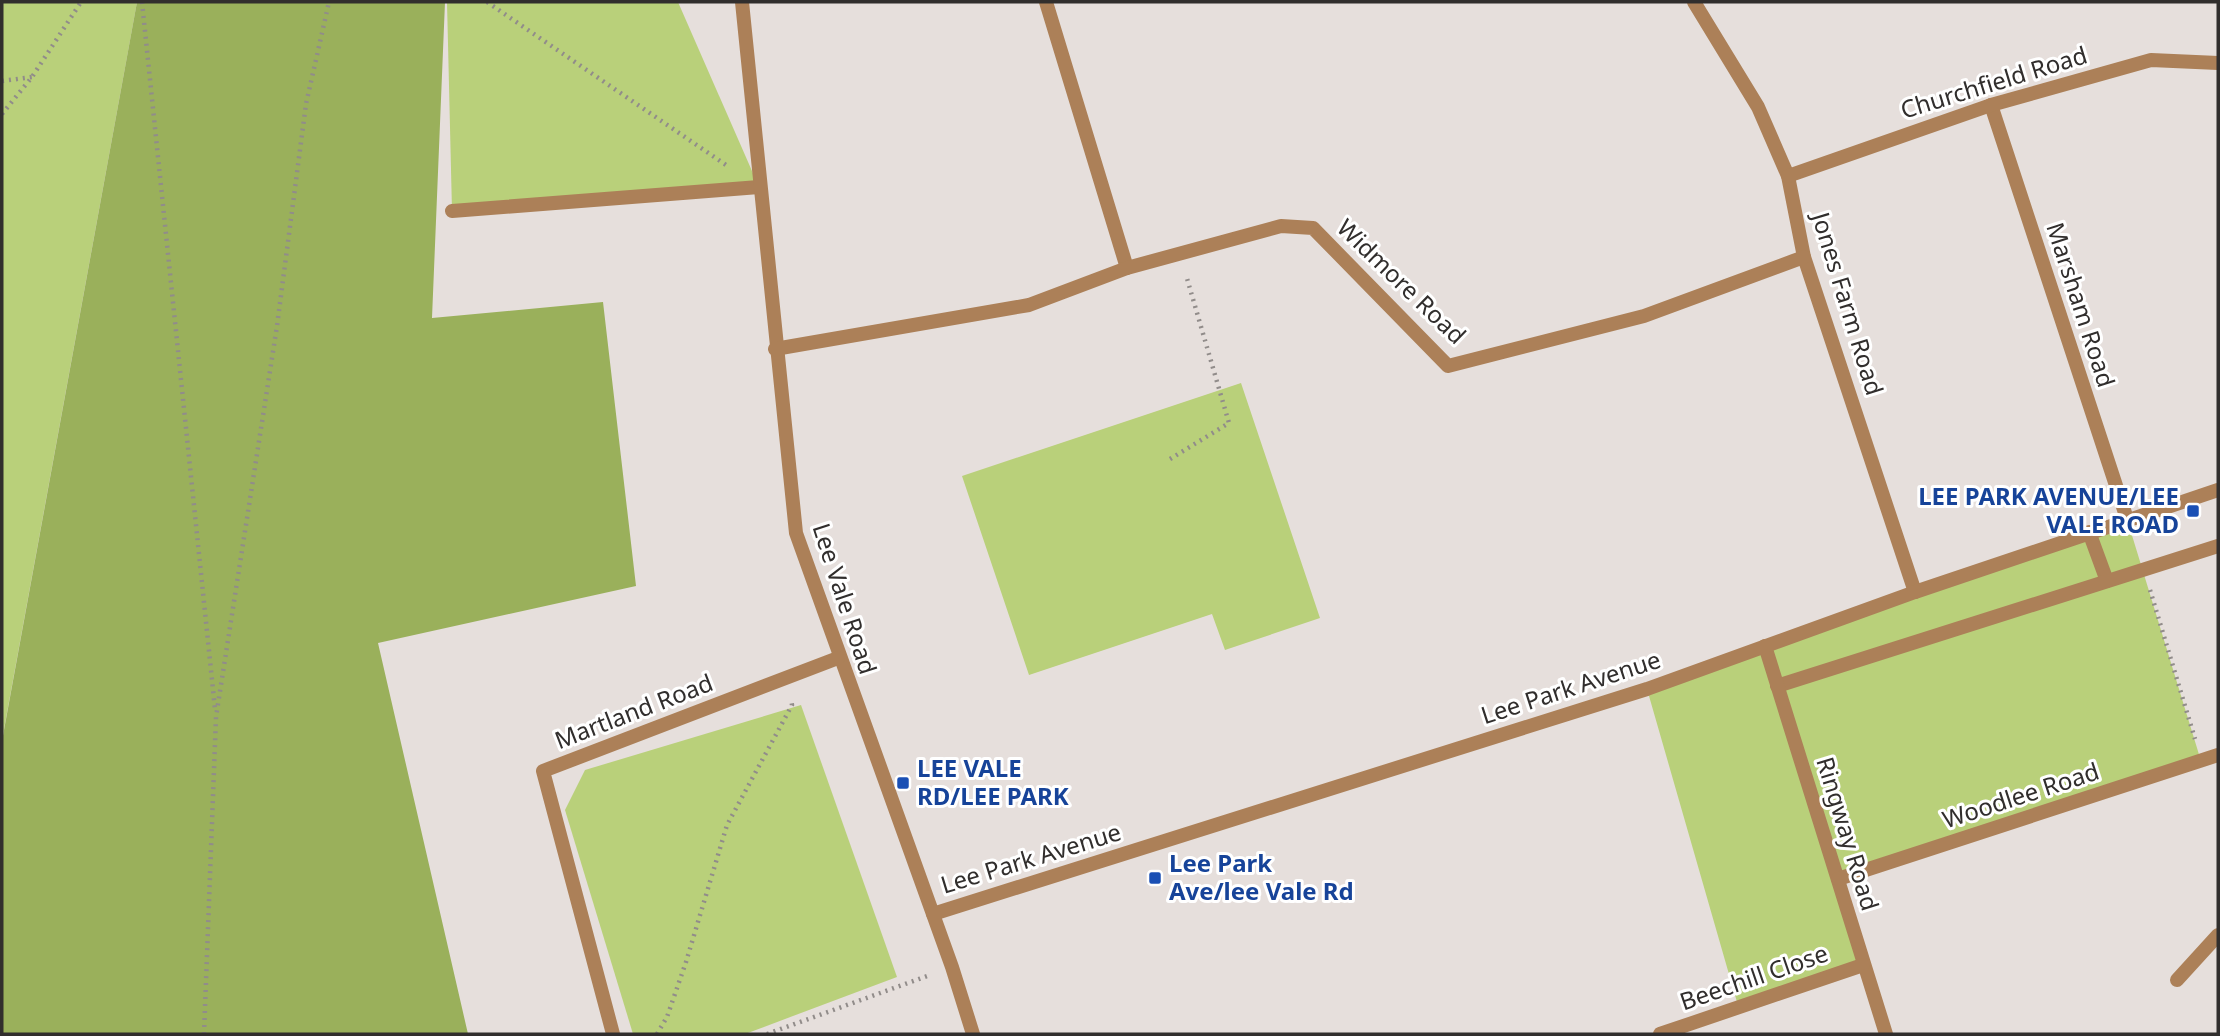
<svg xmlns="http://www.w3.org/2000/svg" width="2220" height="1036" font-family="'Noto Sans',sans-serif">
<style>
.green{fill:#b9d07a}
.forest{fill:#9ab05b}
.lines{fill:none;stroke-linecap:round;stroke-linejoin:round}
.path{stroke:#918c8a;stroke-width:4.5;stroke-dasharray:2 5;stroke-linecap:butt}
.service{stroke:#ac8058;stroke-width:14}
.pedestrian{stroke:#ac8058;stroke-width:14}
.minor{stroke:#ac8058;stroke-width:14}
.transit-dot{fill:#1a4fb4;stroke:#fff;stroke-width:2.5}
.labels{text-anchor:middle;stroke-width:6;stroke-linejoin:round;paint-order:stroke}
.street-label{font-size:24px;fill:#312e2d;stroke:#fff}
.transit-label{font-size:24px;font-weight:bold;fill:#164399;stroke:#fff;text-anchor:start}
</style>
<rect width="100%" height="100%" fill="#e6dfdc"/>
<g class="green">
<polygon points="2,2 137,2 2,740"/>
<polygon points="447,2 678,2 759,187 452,211"/>
<polygon points="1241,383 1320,618 1225,650 1212,614 1029,675 962,476"/>
<polygon points="2127,519 2201,761 1838,879 1863,965 1739,1009 1647,689"/>
<polygon points="801,705 897,977 745,1034 633,1034 565,810 585,770"/>
</g>
<polygon class="forest" points="137,2 445,2 432,318 603,302 636,586 378,643 468,1034 2,1034 2,741"/>
<g class="lines">
<g class="path">
<polyline points="142,2 215,709"/>
<polyline points="487,2 726,165"/>
<polyline points="2,81 32,77"/>
<polyline points="2,114 32,77 81,2"/>
<polyline points="1170,459 1229,423 1186,275"/>
<polyline points="2150,590 2195,739"/>
<polyline points="204,1034 216,717 277,326 306,104 329,2"/>
<polyline points="657,1034 667,1017 686,962 727,825 792,705 791,699"/>
<polyline points="767,1034 930,975"/>
</g>
<g class="service">
<polyline points="2089,532 2107,581"/>
<polyline points="1777,686 2218,546"/>
</g>
<g class="pedestrian">
<polyline points="1046,2 1127,268"/>
<polyline points="452,211 759,187"/>
</g>
<g class="minor">
<polyline points="742,2 796,533 952,967 973,1034"/>
<polyline points="1694,2 1758,107 1788,176 1804,257 1915,592"/>
<polyline points="1991,105 2127,519"/>
<polyline points="1788,176 1991,105 2151,60 2218,63"/>
<polyline points="775,349 1029,305 1127,268 1281,226 1313,228 1448,366 1644,316 1804,257"/>
<polyline points="1765,646 1886,1034"/>
<polyline points="1838,879 2218,755"/>
<polyline points="933,914 1647,689 1915,592 2218,490"/>
<polyline points="2177,980 2218,935"/>
<polyline points="613,1034 543,771 838,658"/>
<polyline points="1660,1034 1863,965"/>
</g>
</g>
<g class="transit-dot">
<rect x="2186" y="504" width="14" height="14" rx="3.5"/>
<rect x="896" y="776" width="14" height="14" rx="3.5"/>
<rect x="1148" y="871" width="14" height="14" rx="3.5"/>
</g>
<g class="labels">
<g class="street-label">
<text transform="translate(1994 83) rotate(-17)" y="8">Churchfield Road</text>
<text transform="translate(1401 282) rotate(44)" y="8">Widmore Road</text>
<text transform="translate(1847 304) rotate(73)" y="8">Jones Farm Road</text>
<text transform="translate(2080 305) rotate(72)" y="8">Marsham Road</text>
<text transform="translate(844 599) rotate(72)" y="8">Lee Vale Road</text>
<text transform="translate(1571 688) rotate(-18)" y="8">Lee Park Avenue</text>
<text transform="translate(634 712) rotate(-21)" y="8">Martland Road</text>
<text transform="translate(2021 796) rotate(-18)" y="8">Woodlee Road</text>
<text transform="translate(1847 834) rotate(73)" y="8">Ringway Road</text>
<text transform="translate(1031 859) rotate(-17)" y="8">Lee Park Avenue</text>
<text transform="translate(1754 978) rotate(-19)" y="8">Beechill Close</text>
</g>
<g class="transit-label">
<text x="2179" y="505" text-anchor="end">LEE PARK AVENUE/LEE<tspan x="2179" dy="28">VALE ROAD</tspan></text>
<text x="917" y="777">LEE VALE<tspan x="917" dy="28">RD/LEE PARK</tspan></text>
<text x="1169" y="872">Lee Park<tspan x="1169" dy="28">Ave/lee Vale Rd</tspan></text>
</g>
</g>
<rect width="2220" height="1036" fill="none" stroke="#312e2d" stroke-width="7"/>
</svg>
